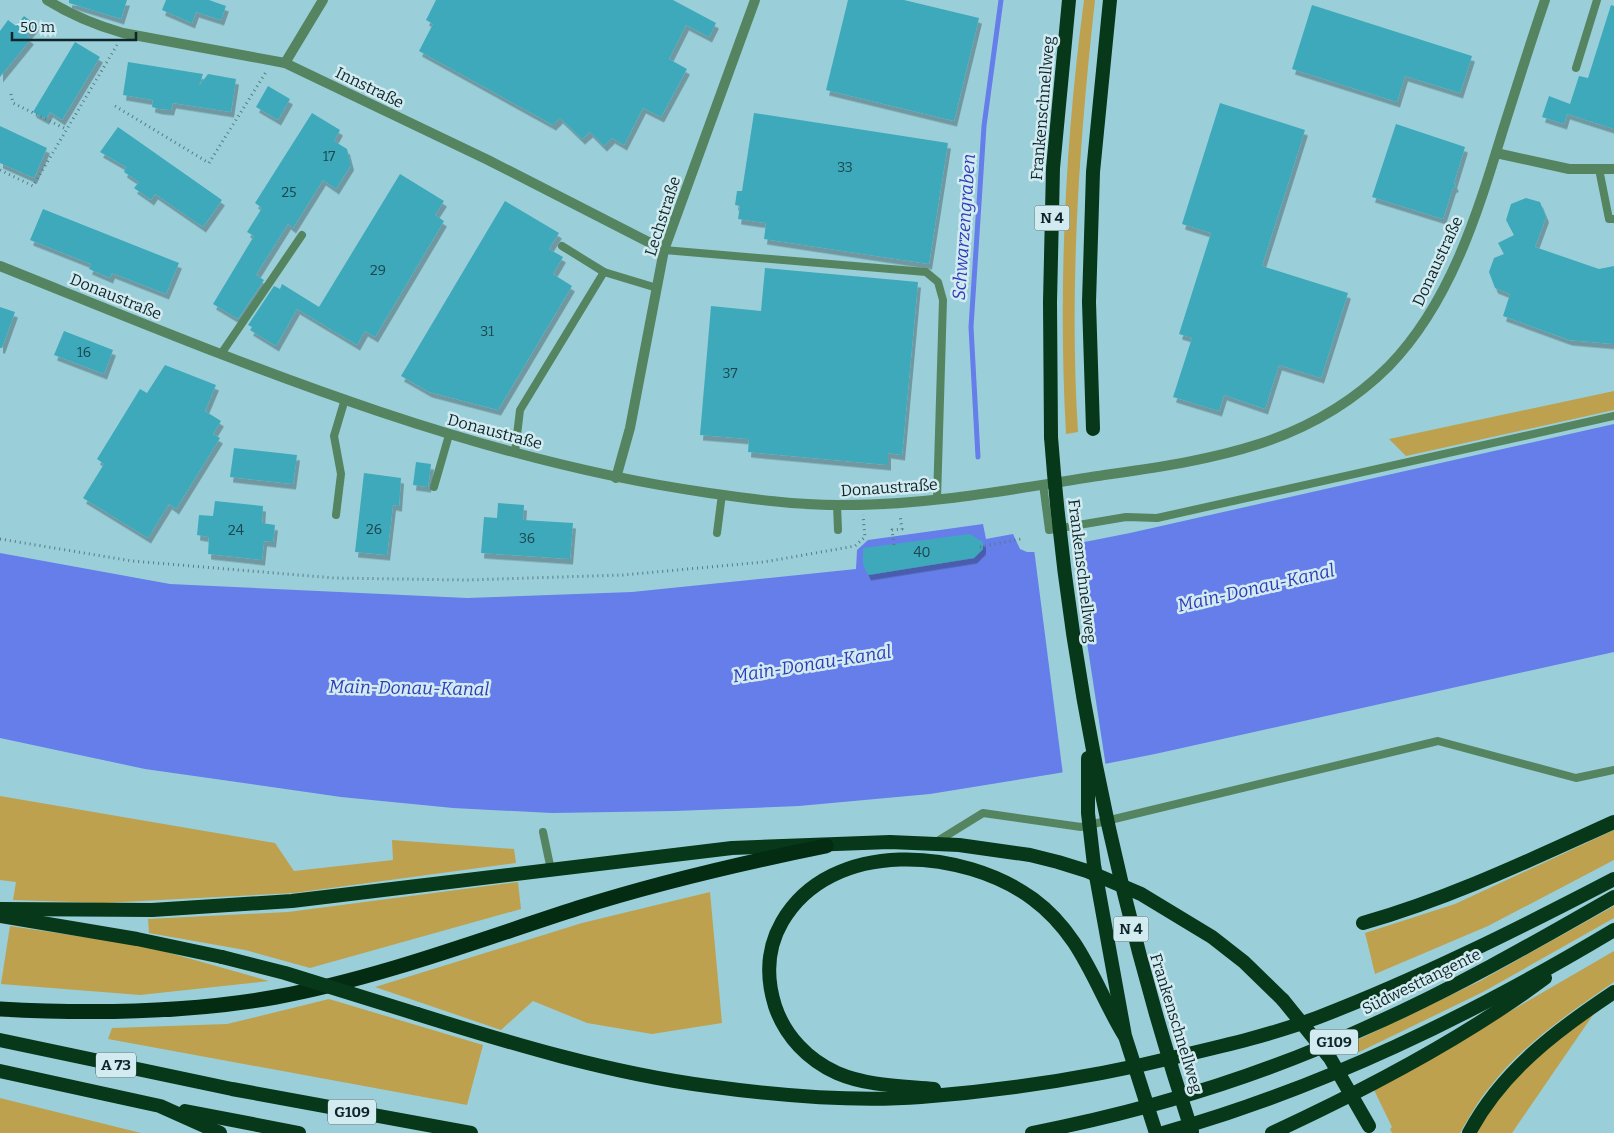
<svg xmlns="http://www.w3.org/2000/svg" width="1614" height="1133" font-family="Bitter,serif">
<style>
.green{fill:#bda14e}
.water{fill:#657eea}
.pier{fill:#9acfda}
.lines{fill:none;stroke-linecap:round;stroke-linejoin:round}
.stream{stroke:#657eea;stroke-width:5}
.building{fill:#3ea9bb;filter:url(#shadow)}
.path{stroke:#567b83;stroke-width:3;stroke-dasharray:1 4;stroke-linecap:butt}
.service{stroke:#558460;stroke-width:8}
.minor{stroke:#558460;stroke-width:10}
.trunk{stroke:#07381a;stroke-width:14}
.motorway{stroke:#032c12;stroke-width:15}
.trunk-bridge{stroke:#07381a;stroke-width:14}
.labels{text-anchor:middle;stroke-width:5;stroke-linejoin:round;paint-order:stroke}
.number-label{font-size:14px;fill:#1b464e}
.shield{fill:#d1ebf0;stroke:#496065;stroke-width:1}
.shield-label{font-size:15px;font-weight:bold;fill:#0f2529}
.street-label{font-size:16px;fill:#0f2529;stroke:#d1ebf0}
.water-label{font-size:18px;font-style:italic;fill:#2f3bb8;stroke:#d1ebf0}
</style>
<defs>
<filter id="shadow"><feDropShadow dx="3" dy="5.5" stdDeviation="0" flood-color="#0004"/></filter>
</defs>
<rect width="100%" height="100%" fill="#9acfda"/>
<g class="green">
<path d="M 1084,0 L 1095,0 C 1079,144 1069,288 1078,432 L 1066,434 C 1058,290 1065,143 1084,0 Z"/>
<polygon points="1614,391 1614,410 1406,456 1389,439"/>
<polygon points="0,796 275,843 294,871 393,860 392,840 514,849 516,863 294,893 103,903 13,900 16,882 0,880"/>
<polygon points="1614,830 1614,860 1488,926 1375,974 1365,933 1455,904"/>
<polygon points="518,882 521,909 310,968 245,950 149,933 148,919 288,912"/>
<polygon points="710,892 722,1023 652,1034 587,1023 533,1001 501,1030 375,987 582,923"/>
<polygon points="1614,906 1614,918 1483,992 1353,1055 1347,1045 1480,981"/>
<polygon points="10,926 145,946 269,981 140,995 1,984"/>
<path d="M 1614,951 L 1614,982 C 1569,1013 1522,1045 1489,1088 C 1477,1102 1469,1118 1460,1133 L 1392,1133 L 1390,1129 L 1392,1127 L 1373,1088 L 1471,1034 Z"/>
<polygon points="329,999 483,1045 467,1105 108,1039 112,1028 227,1024"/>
<polygon points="1595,1012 1512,1133 1476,1133 1494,1102 1541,1053"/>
<polygon points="0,1098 141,1133 0,1133"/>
</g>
<polygon class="water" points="1614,424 1614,652 1155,754 1059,773 930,794 799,806 675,811 552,813 453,808 341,797 145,769 0,738 0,553 170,584 467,598 632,592 856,569 857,550 868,540 983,524 986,539 1013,534 1020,549 1027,552 1034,552 1130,533"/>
<polygon class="pier" points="1074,541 1076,570 1106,767 1063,775 1034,549"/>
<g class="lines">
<polyline class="stream" points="978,457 971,327 984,126 1001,0"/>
</g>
<g class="building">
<polygon points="69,0 127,0 121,19 69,3"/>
<polygon points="166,0 209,0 226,6 221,20 196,12 192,23 162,10"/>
<polygon points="436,0 673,0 716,23 709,37 686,25 669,59 687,69 661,117 643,108 624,145 612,138 604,146 590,132 582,139 560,118 553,125 419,51 433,24 426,20"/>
<polygon points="848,0 904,0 979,18 954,121 826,90"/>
<polygon points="1312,5 1472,56 1460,93 1405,76 1397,102 1292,69"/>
<polygon points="1611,5 1614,6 1614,129 1567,114 1564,124 1542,117 1549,96 1570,104 1579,76 1588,78"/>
<polygon points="24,16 36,25 27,36 31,39 0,77 0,31 8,20 16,26"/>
<polygon points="75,42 100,57 62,120 50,112 46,119 33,112"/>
<polygon points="128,62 203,74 199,86 208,74 236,79 231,112 173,103 171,110 160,109 152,107 153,100 123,95"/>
<polygon points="268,86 290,99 278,120 256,107"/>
<polygon points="1220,103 1305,130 1262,266 1348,293 1321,378 1279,365 1265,409 1224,395 1219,411 1173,397 1192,338 1179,334 1211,233 1182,224"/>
<polygon points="312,113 340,130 334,141 347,149 351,165 336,189 323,180 293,228 288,224 256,275 264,280 238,319 213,304 254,236 247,232 262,208 255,203"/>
<polygon points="754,113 948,143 929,264 764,239 766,223 738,219 740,206 735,205 737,191 742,191"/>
<polygon points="1396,124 1465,147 1454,183 1456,186 1453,188 1443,219 1372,197"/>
<polygon points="0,126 47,148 34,178 0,163"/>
<polygon points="118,127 222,200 203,227 155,194 151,200 134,188 139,182 124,172 126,167 100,152"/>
<polygon points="400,174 444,201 435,215 444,221 375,337 365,331 357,345 297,309 276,346 250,330 252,327 248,325 274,286 280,289 282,284 319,307"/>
<polygon points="1526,198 1540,202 1546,217 1535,247 1599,269 1614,266 1614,344 1569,340 1503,316 1510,294 1495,288 1489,272 1494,258 1504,254 1498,243 1514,235 1506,220 1511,204"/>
<polygon points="505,201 559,233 549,249 563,257 553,274 572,286 498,410 429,392 401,376"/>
<polygon points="43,209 179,263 166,294 112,273 110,278 89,269 91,264 30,240"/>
<polygon points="765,268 918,282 902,455 888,453 888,465 748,452 749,439 700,435 711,306 761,311"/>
<polygon points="0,307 15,312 2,348 0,348"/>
<polygon points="64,331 113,350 104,374 54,355"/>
<polygon points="165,365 216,385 205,411 221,421 213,434 220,438 176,509 169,504 148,538 83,498 104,464 97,459 140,389 147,393"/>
<polygon points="234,448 297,455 293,484 230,477"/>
<polygon points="416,462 431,464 428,487 413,485"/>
<polygon points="364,473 401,478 399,506 393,505 387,555 355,552"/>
<polygon points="215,501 263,506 262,523 275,525 273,542 264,541 262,560 208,554 209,537 197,535 199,515 213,516"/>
<polygon points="498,503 524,505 523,520 573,523 570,559 481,553 484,517 497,518"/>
<polygon points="970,534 983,542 983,549 974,558 868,575 863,564 863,548"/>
</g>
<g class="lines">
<g class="path">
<polyline points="11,94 13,103 66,129"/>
<polyline points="115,106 209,163 266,72"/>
<polyline points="0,170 33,186 117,45"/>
<polyline points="0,539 132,561 334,578 467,580 623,575 764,562 855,546 865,537 863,515"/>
<polyline points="894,545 892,530 902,529 900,515"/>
<polyline points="980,547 1021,539"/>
</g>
<g class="service">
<polyline points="1576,68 1597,0"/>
<polyline points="1599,169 1609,219 1614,219"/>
<polyline points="562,246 604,272"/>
<polyline points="664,250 926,272 938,282 943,300 937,499"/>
<polyline points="221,354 302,235"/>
<polyline points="515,452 520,410 604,272 657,288"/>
<polyline points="1043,484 1049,530 1126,517 1157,518 1614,416"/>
<polyline points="434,487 449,435"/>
<polyline points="837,505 838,530"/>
<polyline points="336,515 341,474 334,436 345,399"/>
<polyline points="717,533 722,494"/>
<polyline points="543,832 551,870"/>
<polyline points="936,842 983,813 1081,827 1438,741 1576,778 1614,770"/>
</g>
<g class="minor">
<path d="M 47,0 C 71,15 95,25 123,33 L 285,63 L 488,160 L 664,250"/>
<polyline points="285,63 323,0"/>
<polyline points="1496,153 1569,169 1614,169"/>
<path d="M 0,266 C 230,358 462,458 709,493 C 752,499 795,505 839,505 C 926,506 1013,489 1098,476 C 1207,460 1307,448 1389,366 C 1450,303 1477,215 1502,133 C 1516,89 1530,44 1545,0"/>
<polyline points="616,478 630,428 664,250 755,0"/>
</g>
<g class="trunk">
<polyline points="1093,429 1089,302 1093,172 1110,0"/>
<polyline points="1051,437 1050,302 1053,168 1069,0"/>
<polyline points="0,909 152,910 292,901 732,848 890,842 959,845 1030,855 1058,862 1087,871 1141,894 1212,937 1244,962 1283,1000"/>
<polyline points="0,916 137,939 222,957"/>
<path d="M 1363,923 C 1451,898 1532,859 1614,822"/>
<path d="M 417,1014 C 513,1044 609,1073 708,1086 C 773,1095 856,1102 921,1097 C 1008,1090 1095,1077 1180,1056 C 1227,1045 1274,1034 1319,1017 C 1420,978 1518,929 1614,879"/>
<polyline points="0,1040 232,1089 471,1133"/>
<polyline points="0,1071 160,1106 220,1133"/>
<path d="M 934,1089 C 902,1086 867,1086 837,1073 C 808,1060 785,1036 775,1006 C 766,977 767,948 782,922 C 831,837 964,848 1033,899 C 1082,935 1095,987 1124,1035"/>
<polyline points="185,1111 299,1133"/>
<path d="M 1032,1133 C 1146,1111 1258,1077 1363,1029 C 1450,991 1532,944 1614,897"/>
<path d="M 1163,1133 C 1323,1088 1472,1015 1614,930"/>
<path d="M 1272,1133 C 1365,1090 1463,1039 1545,978"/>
<path d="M 1469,1133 C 1502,1071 1557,1030 1614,992"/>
</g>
<path class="motorway" d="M 0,1009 C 91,1014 186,1013 276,997 C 379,978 479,940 578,908 C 660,882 742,863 826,846"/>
<g class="trunk-bridge">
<path d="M 1051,437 C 1069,676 1118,905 1192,1132"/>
<polyline points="1088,758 1088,813 1094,865 1125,1036 1156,1133"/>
<polyline points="222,957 285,973 417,1014"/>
<polyline points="1283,1000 1330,1058 1369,1126"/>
</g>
</g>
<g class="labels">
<g class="number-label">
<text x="329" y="161">17</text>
<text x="845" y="172">33</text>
<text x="289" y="197">25</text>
<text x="378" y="275">29</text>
<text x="487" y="336">31</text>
<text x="84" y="357">16</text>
<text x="730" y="378">37</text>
<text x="374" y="534">26</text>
<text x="236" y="535">24</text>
<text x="527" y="543">36</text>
<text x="922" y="557">40</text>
</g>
<g class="shield">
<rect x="1034.5" y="205.5" width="35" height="25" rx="4"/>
<rect x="1113.5" y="916.5" width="35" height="25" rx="4"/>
<rect x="1310" y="1029.5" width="48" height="25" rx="4"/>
<rect x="96" y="1052.5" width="40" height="25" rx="4"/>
<rect x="328" y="1099.5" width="48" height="25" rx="4"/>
</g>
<g class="shield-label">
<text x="1052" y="223">N 4</text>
<text x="1131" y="934">N 4</text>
<text x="1334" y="1047">G109</text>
<text x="116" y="1070">A 73</text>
<text x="352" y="1117">G109</text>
</g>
<g class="street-label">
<text transform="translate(370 87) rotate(26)" y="6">Innstraße</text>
<text transform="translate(1042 108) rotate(-85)" y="6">Frankenschnellweg</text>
<text transform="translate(662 216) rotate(-72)" y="6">Lechstraße</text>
<text transform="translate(1437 261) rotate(-65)" y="6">Donaustraße</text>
<text transform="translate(116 296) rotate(22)" y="6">Donaustraße</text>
<text transform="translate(495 431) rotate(15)" y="6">Donaustraße</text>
<text transform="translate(889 487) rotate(-4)" y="6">Donaustraße</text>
<text transform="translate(1083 571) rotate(83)" y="6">Frankenschnellweg</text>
<text transform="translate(1421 981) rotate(-26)" y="6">Südwesttangente</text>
<text transform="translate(1177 1023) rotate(73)" y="6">Frankenschnellweg</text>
</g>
<g class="water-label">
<text transform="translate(964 227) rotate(-86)" y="6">Schwarzengraben</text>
<text transform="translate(1256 588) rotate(-13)" y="6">Main-Donau-Kanal</text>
<text transform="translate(812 664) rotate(-9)" y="6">Main-Donau-Kanal</text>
<text transform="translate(409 688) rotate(1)" y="6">Main-Donau-Kanal</text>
</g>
</g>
<path d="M12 32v8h124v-8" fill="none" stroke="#0f2529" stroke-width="2.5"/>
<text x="20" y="32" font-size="15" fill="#0f2529" stroke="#d1ebf0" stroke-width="4" paint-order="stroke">50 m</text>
</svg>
